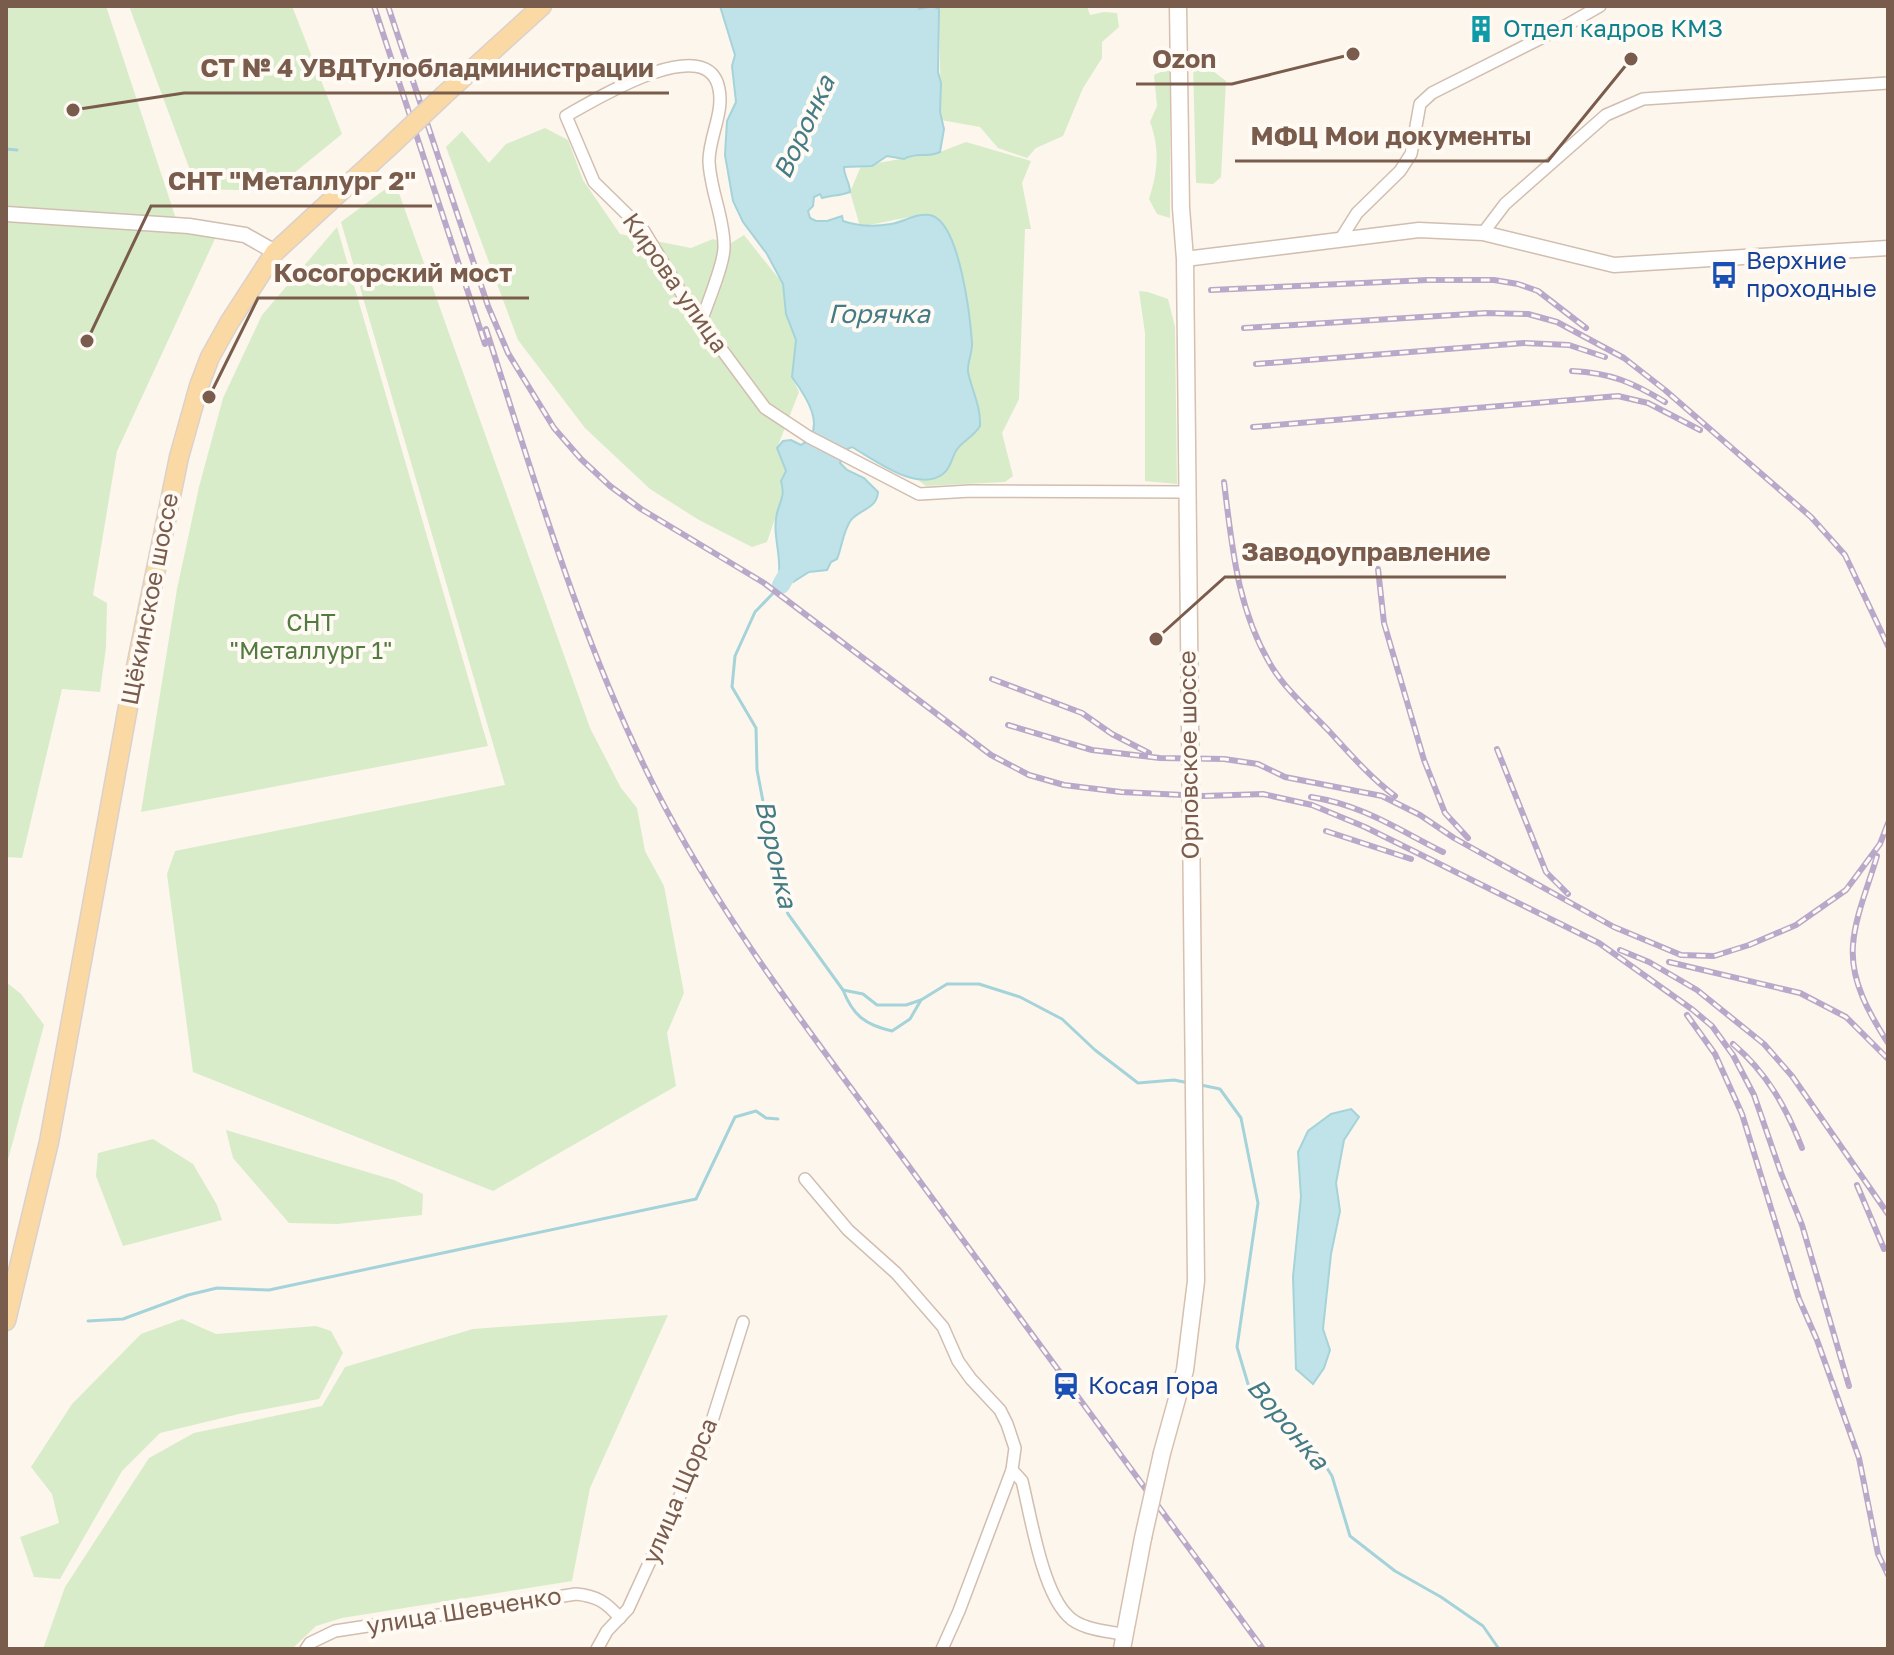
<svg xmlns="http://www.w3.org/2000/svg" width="1894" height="1655" font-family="'Golos Text',sans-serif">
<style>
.green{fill:#d8ecc9}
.water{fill:#bfe3e8;stroke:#a5d3da;stroke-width:2}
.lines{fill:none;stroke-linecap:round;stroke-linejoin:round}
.stream{stroke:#a5d3da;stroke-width:3}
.river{stroke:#bfe3e8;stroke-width:18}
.minor-casing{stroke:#d1beb0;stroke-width:14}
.tertiary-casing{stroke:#d1beb0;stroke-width:17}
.secondary-casing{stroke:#d6c0b0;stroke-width:19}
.primary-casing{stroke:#dad1cd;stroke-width:21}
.minor{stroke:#fff;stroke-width:11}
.tertiary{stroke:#fff;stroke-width:14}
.secondary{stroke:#fff;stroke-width:16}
.primary{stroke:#fbd9a5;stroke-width:18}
.rail-casing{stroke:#b9a8c9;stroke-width:6}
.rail{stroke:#fffaf3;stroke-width:3;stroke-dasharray:9;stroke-linecap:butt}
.secondary-bridge-casing{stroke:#d6c0b0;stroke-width:19;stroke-linecap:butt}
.primary-bridge-casing{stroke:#dad1cd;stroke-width:21;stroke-linecap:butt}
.secondary-bridge{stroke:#fff;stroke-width:16}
.primary-bridge{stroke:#fbd9a5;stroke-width:18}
.labels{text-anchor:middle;stroke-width:8;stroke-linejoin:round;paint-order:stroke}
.culture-label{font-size:24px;fill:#0d838f;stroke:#fffaf3;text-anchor:start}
.transit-label{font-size:24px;fill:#164399;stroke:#fffaf3;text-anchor:start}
.street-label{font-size:24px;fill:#7a5c4d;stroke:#fffaf3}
.park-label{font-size:24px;fill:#537a41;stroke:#fffaf3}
.water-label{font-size:26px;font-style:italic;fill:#437c86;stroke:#fffaf3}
.leader{fill:none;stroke:#7a5c4d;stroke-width:3}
.callout-dot{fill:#7a5c4d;stroke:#fffaf3;stroke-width:3}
.callout-label{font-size:26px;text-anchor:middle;font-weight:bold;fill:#7a5c4d;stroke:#fffaf3;stroke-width:8;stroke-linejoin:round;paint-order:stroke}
</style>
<rect width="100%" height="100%" fill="#fdf6ec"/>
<g class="green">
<polygon points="6,6 106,6 178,225 219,230 117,451 93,595 107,603 106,647 100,692 62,689 22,858 6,857"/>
<polygon points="129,6 292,6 342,134 272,191 197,189"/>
<polygon points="919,6 1087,6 1090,15 1104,12 1117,13 1119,27 1102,42 1102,58 1083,88 1063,136 1036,148 1027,158 998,148 980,127 941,120 939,10 918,9"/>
<polygon points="1193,62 1205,65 1226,81 1221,177 1213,184 1196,183"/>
<path d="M 1170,68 L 1170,218 L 1157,214 L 1149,199 C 1158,172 1160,148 1150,122 L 1157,106 L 1154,75 Z"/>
<polygon points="545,128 568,140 583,180 620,234 691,248 713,239 728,245 744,235 783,284 786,314 796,340 792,377 799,392 777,448 786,471 784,492 767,542 752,547 699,520 650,489 585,428 518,340 446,147 462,131 489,163 506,144"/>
<path d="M 966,142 L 1031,161 L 1022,183 L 1031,229 L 1025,229 L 1019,399 L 1002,433 L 1013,476 L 1005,482 L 926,486 L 919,481 C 952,478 945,463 961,444 C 968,437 975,434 980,426 C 981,406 971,391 968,372 C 967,361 973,352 972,342 C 970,316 960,226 932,216 C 923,212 876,225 860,226 L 850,192 L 861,166 L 940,152 Z"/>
<polygon points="395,182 590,728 621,788 637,808 645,851 664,886 684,993 667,1033 676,1086 493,1191 193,1072 167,874 175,851 505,785 341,222"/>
<polygon points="337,227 488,746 141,812 177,589 199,487 223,398 262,315"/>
<polygon points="1139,291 1148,292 1168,299 1175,327 1177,484 1145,481 1145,333"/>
<polygon points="6,982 21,994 44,1025 6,1167"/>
<polygon points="226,1130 394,1180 423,1194 422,1215 337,1224 289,1223 233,1158"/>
<polygon points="153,1139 193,1164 217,1205 222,1220 123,1246 96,1176 98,1153"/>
<polygon points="668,1315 590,1488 572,1581 342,1618 316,1626 292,1649 43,1649 65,1587 149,1458 194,1433 322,1406 345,1367 473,1329"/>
<polygon points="182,1319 216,1334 316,1326 331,1331 343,1353 319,1399 239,1414 160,1433 122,1471 60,1579 34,1577 20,1537 59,1523 52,1494 31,1467 72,1404 141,1334"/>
</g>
<g class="water">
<path d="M 720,6 L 917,6 L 919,9 L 933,6 L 939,9 L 938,72 L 941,83 L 940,112 L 944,129 L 940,152 C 928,158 916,152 904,159 L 887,156 L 872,166 L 844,167 C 844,177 850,182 850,192 C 840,196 832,195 822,198 L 820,194 L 814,197 L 813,206 L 808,211 L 810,218 L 816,221 L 827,221 L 842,216 L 843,221 C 860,227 874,227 891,224 C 904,222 920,211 933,216 C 960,227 970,316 972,342 C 973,352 967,362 968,372 C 972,391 981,406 980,426 C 975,435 965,440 958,448 C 951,457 952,467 943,474 C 917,493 875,460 852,447 L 845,450 L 840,463 L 847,470 L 864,478 L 878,492 C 877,509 860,509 851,520 C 843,531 842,547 837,559 L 831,562 L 827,570 L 809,572 L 793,582 L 779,573 C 781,554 772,532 777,513 C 781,499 785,495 781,481 L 786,471 L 777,448 L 783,441 L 791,440 L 801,445 C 829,429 805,395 792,377 L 796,340 L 786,314 L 783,284 L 767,254 L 743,222 L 733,201 L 725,155 L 727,121 L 736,102 L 732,66 L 735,55 Z"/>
<polygon points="1351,1109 1359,1117 1344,1140 1336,1183 1340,1211 1331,1254 1323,1329 1330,1350 1324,1368 1313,1384 1296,1369 1293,1277 1301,1197 1298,1152 1308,1131 1331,1114"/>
</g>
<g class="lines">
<g class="stream">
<polyline points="6,149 17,150"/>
<polyline points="781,585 755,612 735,656 732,687 756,728 757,770 780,890 788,914 843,990 863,994 877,1005 906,1005 921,1000 947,984 979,984 1020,997 1062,1019 1095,1050 1138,1083 1174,1080 1189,1083"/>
<path d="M 843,990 C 853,1016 866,1025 892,1031 L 910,1019 L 921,1000"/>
<polyline points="1201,1085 1220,1089 1241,1118 1258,1203 1237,1347 1248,1384 1311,1443 1332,1476 1350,1536 1395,1571 1441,1597 1483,1626 1499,1649"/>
<polyline points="88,1321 123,1319 188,1295 217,1288 269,1290 696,1199 735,1117 756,1111 766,1118 778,1119"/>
</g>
<polyline class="river" points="781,585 797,557"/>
<g class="minor-casing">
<g id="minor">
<polyline points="1483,233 1505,204 1606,115 1643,99 1888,83"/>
<polyline points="1340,240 1357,213 1400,171 1411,154 1420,104 1432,93 1565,26 1600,6"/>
<path d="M 701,322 C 707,304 725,262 724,246 C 724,217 710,190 709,161 C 709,137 724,113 719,89 C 708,30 594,100 566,116 L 594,182 L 644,231 L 688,304 L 765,408 L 809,437 L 919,494 L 971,491 L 1186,492"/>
<path d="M 805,1179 L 848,1230 L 896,1273 L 943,1327 L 958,1361 L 971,1379 L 1000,1410 L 1007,1424 L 1015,1448 L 1012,1470 L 1022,1481 C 1031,1517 1042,1591 1068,1616 C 1081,1630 1109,1631 1126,1635"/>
<path d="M 306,1649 L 310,1643 L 335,1631 L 576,1594 C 597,1596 606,1602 620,1618"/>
<polyline points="597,1649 607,1631 628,1609 707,1437 743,1322"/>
<polyline points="942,1649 959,1611 1012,1470"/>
</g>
</g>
<g class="tertiary-casing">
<g id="tertiary">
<polyline points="6,214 189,226 245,235 275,252"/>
<polyline points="1185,259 1419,230 1483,233 1614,265 1888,248"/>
</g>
</g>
<g class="secondary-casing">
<g id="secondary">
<polyline points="1162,1453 1185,1370 1196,1281 1185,259 1181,208 1178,6"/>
<polyline points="1122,1649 1143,1538"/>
</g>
</g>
<g class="primary-casing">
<g id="primary">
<polyline points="444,95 542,6"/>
<polyline points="6,1321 49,1142 130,696 179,457 199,386 210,357 229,323 275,252 389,147"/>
</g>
</g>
<use href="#minor" class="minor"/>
<use href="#tertiary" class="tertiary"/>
<use href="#secondary" class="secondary"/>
<use href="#primary" class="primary"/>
<g class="rail-casing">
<g id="rail">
<polyline points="374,6 485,344"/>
<polyline points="388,6 488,306 508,353 554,428 581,459 610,486 641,509 764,583 991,755 1029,775 1064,785 1121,792 1204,796 1263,794 1312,805 1365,827 1599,943 1693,1010 1712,1026 1733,1055 1754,1095 1781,1173 1802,1225 1849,1386"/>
<polyline points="1211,290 1427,280 1494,280 1518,284 1538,291 1586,328"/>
<polyline points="1244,328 1486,313 1528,314 1557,322 1624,358 1665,390 1811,517 1845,555 1888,646"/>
<path d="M 486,329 C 536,484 581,642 655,788 C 723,922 816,1040 905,1161 C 1024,1324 1144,1486 1263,1649"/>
<polyline points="1256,364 1524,343 1569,345 1605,357"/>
<path d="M 1572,371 C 1611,373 1632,382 1665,402"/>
<polyline points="1253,427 1618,396 1648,403 1700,430"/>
<path d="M 1224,482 C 1232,546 1237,610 1272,667 C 1286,690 1310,711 1329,731 C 1350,754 1371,778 1395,796"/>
<polyline points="1378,569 1384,623 1424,760 1445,813 1468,838"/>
<polyline points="992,679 1082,713 1112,734 1149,753"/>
<polyline points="1008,725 1092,750 1160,758 1224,759 1258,764 1285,777 1382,796 1420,815 1454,838 1614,927 1681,955 1714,956 1749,945 1796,925 1846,890 1880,844 1888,823"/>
<polyline points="1497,749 1546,872 1568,894"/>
<path d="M 1311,797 C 1363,805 1397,829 1443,852"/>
<polyline points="1326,831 1411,859"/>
<path d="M 1877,856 C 1869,884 1855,916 1853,945 C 1850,981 1870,1015 1888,1043"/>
<polyline points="1620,950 1649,962 1697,990 1764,1044 1792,1076 1888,1214"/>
<polyline points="1669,962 1800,993 1846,1017 1888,1059"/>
<polyline points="1687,1015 1715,1054 1742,1114 1799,1299 1817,1340 1859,1458 1878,1554 1888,1575"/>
<path d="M 1733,1044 C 1767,1073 1786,1107 1802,1148"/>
<polyline points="1857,1185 1884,1249"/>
</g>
</g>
<use href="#rail" class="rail"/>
<g class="secondary-bridge-casing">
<polyline id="secondary-bridge" points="1143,1538 1162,1453"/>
</g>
<g class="primary-bridge-casing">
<polyline id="primary-bridge" points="389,147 444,95"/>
</g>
<use href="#secondary-bridge" class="secondary-bridge"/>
<use href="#primary-bridge" class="primary-bridge"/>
</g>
<defs>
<g id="building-bare" transform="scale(2.16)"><path d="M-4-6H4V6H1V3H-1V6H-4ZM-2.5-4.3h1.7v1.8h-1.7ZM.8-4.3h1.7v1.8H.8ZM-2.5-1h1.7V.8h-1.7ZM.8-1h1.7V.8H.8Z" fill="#0f9aa8" stroke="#fffaf3" stroke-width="2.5" paint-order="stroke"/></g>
<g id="bus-bare" transform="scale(2.16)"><path d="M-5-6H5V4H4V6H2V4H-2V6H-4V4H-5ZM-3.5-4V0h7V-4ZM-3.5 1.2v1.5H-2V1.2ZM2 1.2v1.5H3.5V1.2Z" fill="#1a4fb4" stroke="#fffaf3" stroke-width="2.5" paint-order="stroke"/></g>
<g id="station-bare" transform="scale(2.16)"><path d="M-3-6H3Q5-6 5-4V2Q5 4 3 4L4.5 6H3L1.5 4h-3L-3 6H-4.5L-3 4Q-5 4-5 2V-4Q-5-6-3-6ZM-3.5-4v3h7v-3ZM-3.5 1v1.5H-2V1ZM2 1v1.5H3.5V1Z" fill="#1a4fb4" stroke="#fffaf3" stroke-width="2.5" paint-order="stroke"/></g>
</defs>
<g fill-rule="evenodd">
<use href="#building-bare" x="1481" y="29"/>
<use href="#bus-bare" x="1724" y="275"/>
<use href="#station-bare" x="1066" y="1386"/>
</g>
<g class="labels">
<g class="culture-label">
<text x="1503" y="37">Отдел кадров КМЗ</text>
</g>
<g class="transit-label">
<text x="1746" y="269">Верхние<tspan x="1746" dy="28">проходные</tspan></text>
<text x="1088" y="1394">Косая Гора</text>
</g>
<g class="street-label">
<text transform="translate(675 283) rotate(55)" y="8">Кирова улица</text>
<text transform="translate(150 599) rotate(-79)" y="8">Щёкинское шоссе</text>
<text transform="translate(1189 755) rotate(-91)" y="8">Орловское шоссе</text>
<text transform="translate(680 1491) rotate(-67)" y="8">улица Щорса</text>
<text transform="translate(464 1611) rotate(-9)" y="8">улица Шевченко</text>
</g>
<g class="park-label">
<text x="311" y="631">СНТ<tspan x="311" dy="28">"Металлург 1"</tspan></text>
</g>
<g class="water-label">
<text transform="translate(804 127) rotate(-65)" y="9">Воронка</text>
<text x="879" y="323">Горячка</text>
<text transform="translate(776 854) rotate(77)" y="9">Воронка</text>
<text transform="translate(1288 1424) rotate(50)" y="9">Воронка</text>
</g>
</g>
<path class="leader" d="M1353 54L1232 84H1136M73 110L184 93H669M1631 59L1548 161H1235M87 341L151 206H432M209 397L258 298H529M1156 639L1225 577H1506"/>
<g class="callout-dot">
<circle cx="1353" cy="54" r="8"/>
<circle cx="73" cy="110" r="8"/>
<circle cx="1631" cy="59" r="8"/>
<circle cx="87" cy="341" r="8"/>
<circle cx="209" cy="397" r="8"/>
<circle cx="1156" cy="639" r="8"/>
</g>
<g class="callout-label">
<text x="1184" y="68">Ozon</text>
<text x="427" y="77">СТ № 4 УВДТулобладминистрации</text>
<text x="1391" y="145">МФЦ Мои документы</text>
<text x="292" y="190">СНТ "Металлург 2"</text>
<text x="393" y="282">Косогорский мост</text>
<text x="1366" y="561">Заводоуправление</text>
</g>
<rect width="1894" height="1655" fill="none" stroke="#7a5c4d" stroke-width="16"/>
</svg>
